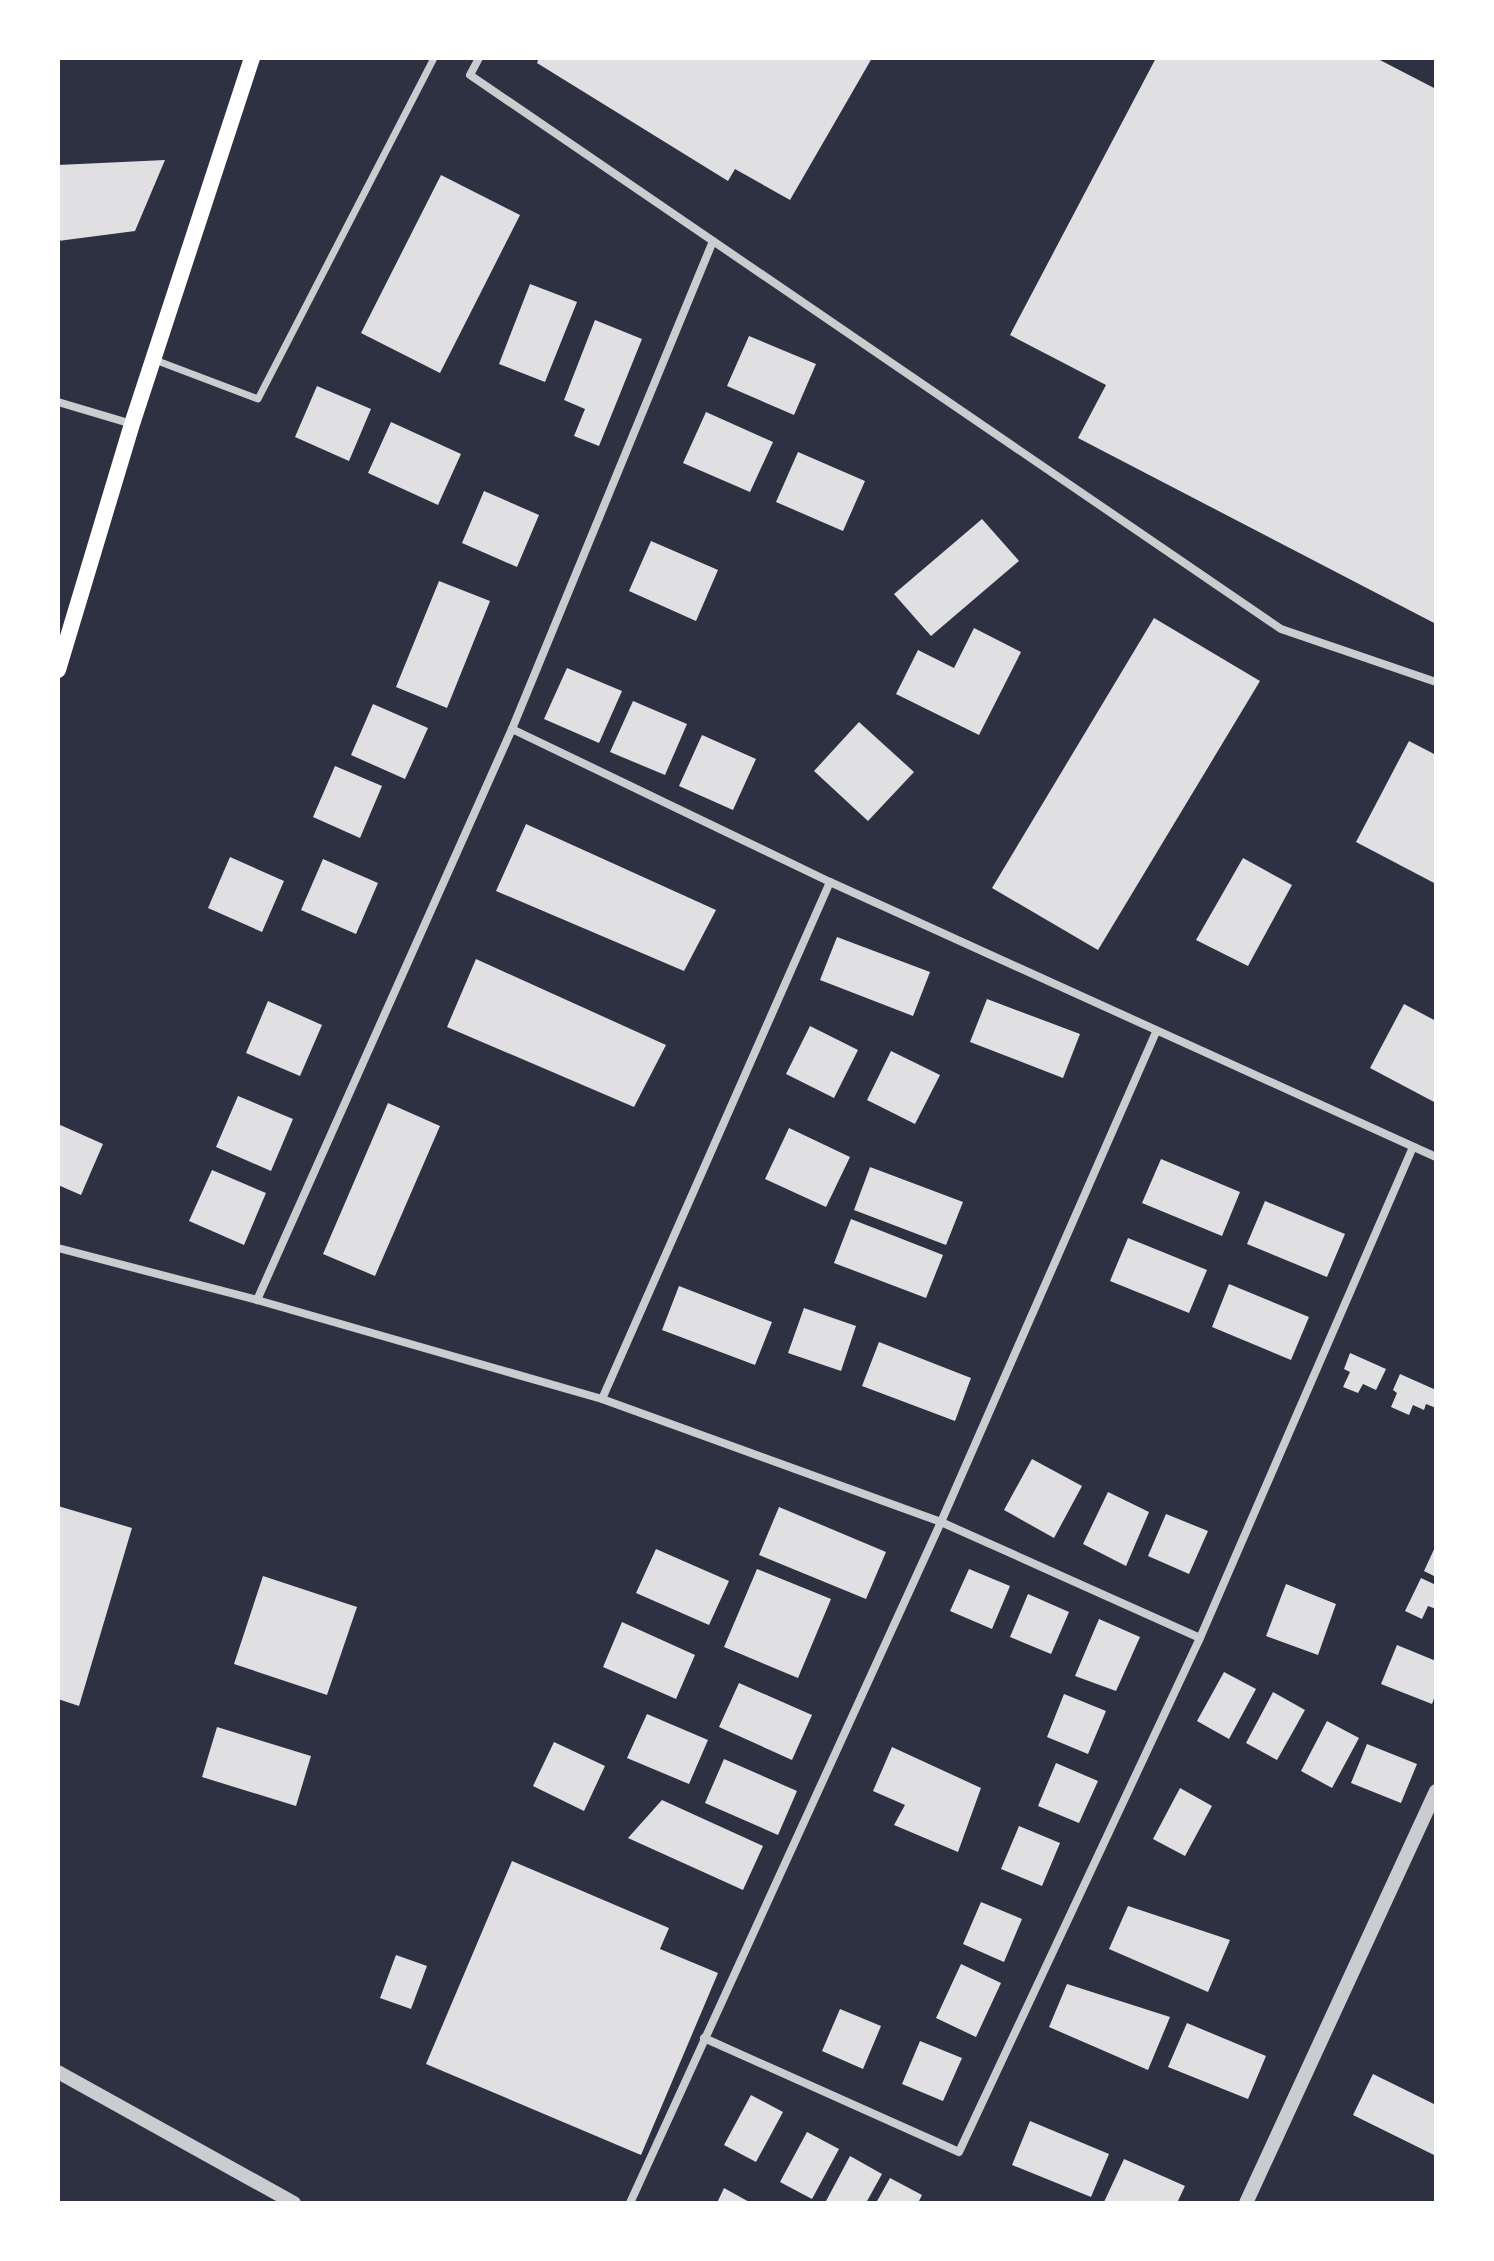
<svg xmlns="http://www.w3.org/2000/svg" width="1494" height="2261" font-family="Rubik,sans-serif">
<style>
.building{fill:#e0e0e3}
.lines{fill:none;stroke-linecap:round;stroke-linejoin:round}
.pedestrian{stroke:#caccd0;stroke-width:7}
.minor{stroke:#caccd0;stroke-width:8}
.tertiary{stroke:#caccd0;stroke-width:14}
.secondary{stroke:#fff;stroke-width:16}
</style>
<rect width="100%" height="100%" fill="#2d3142"/>
<g class="building">
<polygon points="539,58 872,58 790,200 735,169 728,181 537,63"/>
<polygon points="1156,58 1376,58 1436,89 1436,624 1078,438 1106,385 1010,335"/>
<polygon points="165,160 135,231 58,241 58,165"/>
<polygon points="441,175 520,215 440,373 361,333"/>
<polygon points="530,284 577,302 545,382 499,364"/>
<polygon points="595,320 642,339 599,446 574,436 585,409 564,400"/>
<polygon points="749,336 816,364 794,415 727,386"/>
<polygon points="317,386 371,409 349,461 295,437"/>
<polygon points="706,412 773,442 750,492 683,463"/>
<polygon points="391,422 461,454 438,505 368,473"/>
<polygon points="798,452 865,481 843,531 776,502"/>
<polygon points="484,491 539,515 517,567 462,543"/>
<polygon points="982,519 1019,561 931,636 894,594"/>
<polygon points="651,541 718,570 696,621 629,591"/>
<polygon points="439,581 490,601 447,708 396,687"/>
<polygon points="1154,618 1260,681 1098,950 992,888"/>
<polygon points="974,628 1021,652 979,735 896,694 918,650 954,668"/>
<polygon points="567,668 622,691 599,743 544,719"/>
<polygon points="633,701 687,724 665,775 610,752"/>
<polygon points="373,704 428,728 405,779 351,755"/>
<polygon points="859,722 914,772 868,821 814,771"/>
<polygon points="702,735 756,759 733,810 679,786"/>
<polygon points="1409,741 1436,755 1436,884 1356,842"/>
<polygon points="335,766 382,786 360,838 313,817"/>
<polygon points="526,824 716,910 684,971 496,891"/>
<polygon points="230,857 284,881 262,932 208,908"/>
<polygon points="1243,858 1292,885 1248,966 1196,940"/>
<polygon points="323,859 378,883 356,934 301,910"/>
<polygon points="837,937 930,972 913,1016 820,980"/>
<polygon points="476,959 666,1045 634,1107 447,1027"/>
<polygon points="987,999 1080,1034 1063,1078 970,1042"/>
<polygon points="268,1001 322,1025 300,1076 246,1053"/>
<polygon points="1404,1004 1436,1021 1436,1103 1370,1068"/>
<polygon points="810,1026 858,1050 834,1098 786,1074"/>
<polygon points="891,1051 940,1075 915,1124 867,1100"/>
<polygon points="238,1096 293,1119 271,1171 216,1147"/>
<polygon points="388,1103 440,1126 375,1276 323,1254"/>
<polygon points="58,1124 103,1144 81,1195 58,1185"/>
<polygon points="789,1128 850,1157 826,1207 765,1179"/>
<polygon points="1161,1159 1240,1192 1222,1236 1142,1203"/>
<polygon points="870,1167 963,1202 946,1245 854,1210"/>
<polygon points="212,1170 266,1193 244,1245 189,1221"/>
<polygon points="1265,1201 1345,1234 1327,1277 1247,1244"/>
<polygon points="851,1219 943,1255 926,1298 834,1263"/>
<polygon points="1128,1238 1207,1270 1189,1313 1110,1281"/>
<polygon points="1229,1284 1309,1317 1291,1360 1212,1327"/>
<polygon points="679,1286 772,1322 755,1365 662,1330"/>
<polygon points="804,1308 856,1326 841,1371 788,1353"/>
<polygon points="879,1342 971,1378 955,1421 862,1386"/>
<polygon points="1350,1353 1386,1369 1376,1390 1363,1384 1358,1393 1343,1387 1350,1372 1344,1369"/>
<polygon points="1400,1374 1436,1390 1436,1408 1426,1404 1424,1410 1413,1405 1409,1415 1391,1407 1397,1393 1393,1390"/>
<polygon points="1032,1459 1082,1486 1054,1538 1004,1510"/>
<polygon points="1108,1492 1149,1512 1126,1566 1083,1544"/>
<polygon points="58,1506 132,1528 79,1706 58,1699"/>
<polygon points="779,1507 886,1552 866,1599 759,1555"/>
<polygon points="1166,1514 1208,1531 1189,1574 1148,1556"/>
<polygon points="1436,1545 1436,1577 1424,1571"/>
<polygon points="656,1549 729,1581 709,1625 636,1593"/>
<polygon points="757,1569 831,1599 798,1678 724,1647"/>
<polygon points="969,1569 1010,1586 992,1629 950,1611"/>
<polygon points="263,1576 357,1607 327,1695 234,1664"/>
<polygon points="1421,1578 1436,1585 1436,1609 1428,1606 1422,1619 1405,1611"/>
<polygon points="1286,1584 1336,1604 1318,1655 1266,1636"/>
<polygon points="1028,1594 1069,1612 1051,1654 1010,1637"/>
<polygon points="1099,1619 1140,1637 1116,1691 1075,1676"/>
<polygon points="622,1622 695,1655 676,1699 603,1667"/>
<polygon points="1397,1645 1436,1661 1436,1693 1432,1704 1381,1684"/>
<polygon points="1224,1672 1256,1689 1229,1739 1197,1721"/>
<polygon points="739,1683 812,1715 792,1760 719,1727"/>
<polygon points="1273,1692 1305,1710 1277,1760 1246,1743"/>
<polygon points="1064,1694 1106,1711 1088,1754 1047,1737"/>
<polygon points="647,1714 708,1740 689,1784 627,1758"/>
<polygon points="1327,1721 1359,1738 1332,1788 1301,1771"/>
<polygon points="217,1727 311,1756 296,1806 202,1777"/>
<polygon points="554,1742 605,1766 584,1811 533,1786"/>
<polygon points="1367,1744 1417,1764 1401,1803 1351,1783"/>
<polygon points="892,1747 981,1788 958,1852 894,1825 905,1805 873,1791"/>
<polygon points="724,1759 797,1791 778,1835 705,1803"/>
<polygon points="1056,1763 1098,1781 1079,1823 1038,1806"/>
<polygon points="1180,1788 1212,1806 1185,1856 1153,1839"/>
<polygon points="662,1800 763,1846 743,1890 628,1838"/>
<polygon points="1019,1826 1060,1843 1042,1886 1001,1869"/>
<polygon points="512,1861 669,1928 660,1949 718,1973 641,2155 426,2064"/>
<polygon points="981,1902 1022,1919 1004,1962 963,1944"/>
<polygon points="1128,1906 1230,1940 1208,1992 1109,1949"/>
<polygon points="396,1955 427,1966 411,2009 380,1998"/>
<polygon points="961,1964 1001,1983 976,2037 936,2018"/>
<polygon points="1067,1984 1170,2017 1148,2070 1049,2027"/>
<polygon points="840,2009 881,2026 863,2069 822,2051"/>
<polygon points="1187,2023 1266,2056 1248,2099 1168,2067"/>
<polygon points="920,2041 962,2058 943,2101 902,2084"/>
<polygon points="1373,2074 1436,2105 1436,2156 1353,2115"/>
<polygon points="751,2095 783,2112 756,2162 724,2145"/>
<polygon points="1030,2121 1109,2154 1091,2197 1012,2165"/>
<polygon points="807,2132 839,2149 812,2199 780,2182"/>
<polygon points="850,2156 882,2174 866,2203 825,2203"/>
<polygon points="1124,2159 1185,2186 1177,2203 1104,2202"/>
<polygon points="890,2178 922,2195 918,2203 876,2203"/>
<polygon points="724,2188 751,2203 717,2203"/>
</g>
<g class="lines">
<polyline class="pedestrian" points="155,360 258,399 434,58"/>
<g class="minor">
<polyline points="479,58 470,75 1281,629 1436,682"/>
<polyline points="58,402 132,424"/>
<polyline points="512,729 830,882 1436,1157"/>
<polyline points="58,1248 257,1300 602,1399 941,1522 1200,1638"/>
<polyline points="257,1300 512,729 713,241"/>
<polyline points="602,1399 830,882"/>
<polyline points="704,2038 959,2152 1200,1638 1413,1147"/>
<polyline points="630,2203 941,1522 1156,1032"/>
</g>
<g class="tertiary">
<polyline points="58,2072 294,2203"/>
<polyline points="1246,2203 1436,1791"/>
</g>
<polyline class="secondary" points="58,670 132,424 252,58"/>
</g>
<rect width="1494" height="2261" fill="none" stroke="#ffffff" stroke-width="120"/>
</svg>
